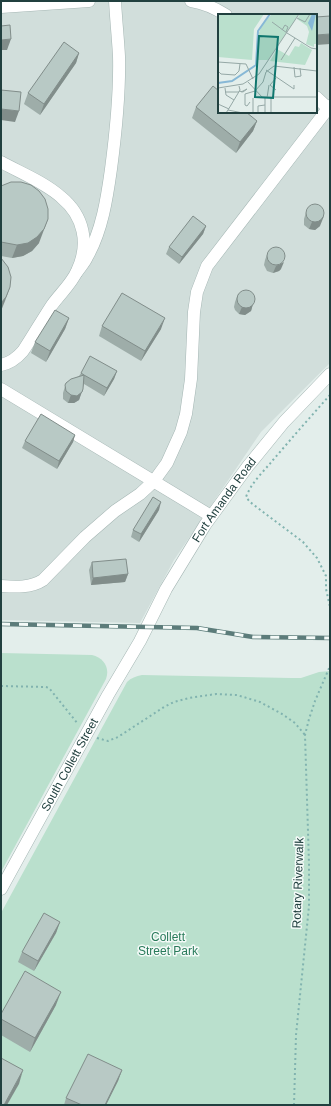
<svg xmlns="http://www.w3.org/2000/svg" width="331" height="1106" font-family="Arial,sans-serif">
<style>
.built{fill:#d1dedb;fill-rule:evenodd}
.green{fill:#bae0cd}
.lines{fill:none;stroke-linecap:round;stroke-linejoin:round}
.minor-casing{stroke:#a5b6b4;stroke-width:13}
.path{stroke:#81b3af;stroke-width:2;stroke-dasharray:2 3;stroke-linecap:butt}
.minor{stroke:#fff;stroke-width:12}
.rail-casing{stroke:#5c7c7a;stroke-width:4.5}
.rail{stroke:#f4faf8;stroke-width:3;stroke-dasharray:9;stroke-linecap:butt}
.wall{fill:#9eada9}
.shaded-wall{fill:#818d8a}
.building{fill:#b8c9c5;stroke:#818d8a}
.labels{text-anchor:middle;stroke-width:3;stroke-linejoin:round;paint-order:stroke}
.street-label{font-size:12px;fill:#21403f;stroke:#f4faf8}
.park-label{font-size:12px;fill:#287a5a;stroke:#f4faf8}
.inset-river{fill:none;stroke:#87b8d6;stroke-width:2}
.inset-road{fill:none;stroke:#95a8a6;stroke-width:1}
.view{fill:#0f766e;fill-opacity:0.15;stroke:#0f766e;stroke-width:2}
.inset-edge{fill:none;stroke:#21403f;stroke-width:2}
</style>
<rect width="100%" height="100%" fill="#e3eeeb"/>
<path class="built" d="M 1,1 L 330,1 L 330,363 L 261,432 L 174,560 L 140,623 L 1,620 ZM 219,15 L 316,15 L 316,112 L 219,112 Z"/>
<g class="green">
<path d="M 1,653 L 92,655 C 104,658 110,668 106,679 L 1,872 Z"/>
<path d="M 330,671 L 330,1105 L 1,1105 L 1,913 L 127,682 C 131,678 136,676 142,675 L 291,678 L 301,678 L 319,672 Z"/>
</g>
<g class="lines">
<g class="minor-casing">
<g id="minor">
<path d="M 191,1 C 204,3 215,8 226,15"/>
<polyline points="1,7 89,1"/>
<polyline points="316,97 330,110"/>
<path d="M 1,162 C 21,173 44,182 61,197 C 84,216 90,244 77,271 C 72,283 60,294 52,305 C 42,320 33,336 23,351 C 17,358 11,363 1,365"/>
<path d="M 77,272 C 80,267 85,262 87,257 C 102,231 107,198 111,169 C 116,131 120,94 119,56 C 118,38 116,19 115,1"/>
<polyline points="1,389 211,516"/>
<path d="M 1,586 C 15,587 31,588 43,580 L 85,537 L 115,511 L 140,494 L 154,481 L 167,463 L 181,432 L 186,414 L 191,379 L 194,312 L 197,292 L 207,266 L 330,106"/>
<path id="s1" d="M 1,889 L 108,695 L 140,641 L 166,589 L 205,525 L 248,466 L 284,422 L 330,374"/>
</g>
</g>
<g class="path">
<path d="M 330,395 C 311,416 292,438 273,460 C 264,471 251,483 246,497 L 250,502 L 271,518 L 303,542 L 317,558 L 326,576 L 326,589 L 330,607"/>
<polyline points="1,686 46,687 49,688 78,724"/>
<polyline points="97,738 108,741 118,737 164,707 174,702 189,698 216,694 237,695 260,702 282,714 295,723 305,735"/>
<polyline points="294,1105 296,1035 309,906 309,864 305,735 309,719 315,701 330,666"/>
</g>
<use href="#minor" class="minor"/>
<g class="rail-casing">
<polyline id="rail" points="1,624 197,628 253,637 330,638"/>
</g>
<use href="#rail" class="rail"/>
</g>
<g class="wall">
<polygon points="79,53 76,63 40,115 24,104 28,93"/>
<polygon points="196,107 257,121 253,131 236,153 192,118"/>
<polygon points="1,186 39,243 32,251 23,256 12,258 1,256"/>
<polygon points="307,209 320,226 315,230 309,229 304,225 304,219"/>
<polygon points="206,226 203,234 179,264 166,254 169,247"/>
<polygon points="268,252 281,269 279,271 273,273 267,271 264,265 265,260"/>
<polygon points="238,294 253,304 251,311 245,315 239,314 235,310 234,307 235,302"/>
<polygon points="69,318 65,329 46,362 31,353 35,342"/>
<polygon points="102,326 161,329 141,361 99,336"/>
<polygon points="117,371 114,379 104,396 84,384 79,400 74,403 68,403 63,399 63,393 66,383 79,376 81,373"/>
<polygon points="75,435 73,442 57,469 22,448 25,441"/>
<polygon points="159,510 139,542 131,537 133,530"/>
<polygon points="92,562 128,574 125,582 91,585 89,570"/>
<polygon points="60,922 56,933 34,971 18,962 22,952"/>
<polygon points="56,1005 30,1052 1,1035 1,1014"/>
<polygon points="122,1070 118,1081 106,1105 64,1105 66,1098"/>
</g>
<g class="shaded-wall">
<polygon points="330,34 330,44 316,45 316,35"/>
<polygon points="11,39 7,50 1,50 1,40"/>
<polygon points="79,53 76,63 40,115 44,104"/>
<polygon points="1,109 19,111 15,122 1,120"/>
<polygon points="257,121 253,131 236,153 240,142"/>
<polygon points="324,216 320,226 315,230 309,229 312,222"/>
<polygon points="48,219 39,243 32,251 23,256 12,258 17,245"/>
<polygon points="206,226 203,234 179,264 182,257"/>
<polygon points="284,262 281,269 279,271 273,273 276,266"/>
<polygon points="10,287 5,301 1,311 1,303"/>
<polygon points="253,304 251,311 245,315 239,314 242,307"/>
<polygon points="69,318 65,329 46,362 50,351"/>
<polygon points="165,318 161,329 141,361 145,351"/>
<polygon points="117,371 114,379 104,396 107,388"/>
<polygon points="83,389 79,400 74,403 68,403 71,395"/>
<polygon points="75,435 73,442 57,469 59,461"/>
<polygon points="161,502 159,510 139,542 141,534"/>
<polygon points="128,574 125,582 91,585 93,578"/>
<polygon points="60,922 56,933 34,971 38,961"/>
<polygon points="61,992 56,1005 30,1052 35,1038"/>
<polygon points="23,1070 19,1084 7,1105 4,1105"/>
<polygon points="122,1070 118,1081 106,1105 105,1105"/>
</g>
<g class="building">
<polygon points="330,16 330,34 316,35 316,17"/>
<polygon points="10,25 11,39 1,40 1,26"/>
<polygon points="64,42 79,53 44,104 28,93"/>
<polygon points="213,86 219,91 219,112 246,112 257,121 240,142 196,107"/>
<polygon points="1,90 21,92 19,111 1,109"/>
<polygon points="11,182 21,182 31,185 39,191 45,199 48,209 48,219 44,229 37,237 28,243 17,245 1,242 1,186"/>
<circle cx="315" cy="213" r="9"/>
<polygon points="193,216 206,226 182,257 169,247"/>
<circle cx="276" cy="256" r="9"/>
<polygon points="1,258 8,267 11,277 10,287 6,297 1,303"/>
<circle cx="246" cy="299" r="9"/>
<polygon points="122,293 165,318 145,351 102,326"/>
<polygon points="55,310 69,318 50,351 35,342"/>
<polygon points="90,356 117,371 107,388 84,375 83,389 82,392 77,396 71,395 66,391 65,385 66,383 71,379 84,375 81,373"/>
<polygon points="41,414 75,435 59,461 25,441"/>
<polygon points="153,497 161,502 141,534 133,530"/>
<polygon points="126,559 128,574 93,578 92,562"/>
<polygon points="44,913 60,922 38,961 22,952"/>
<polygon points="25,971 61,992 35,1038 1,1019 1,1014"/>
<polygon points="88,1054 122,1070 105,1105 82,1105 66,1098"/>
<polygon points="1,1058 23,1070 4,1105 1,1105"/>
</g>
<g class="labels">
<g class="street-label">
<text dy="4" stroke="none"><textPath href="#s1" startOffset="449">Fort Amanda Road</textPath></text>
<text dy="4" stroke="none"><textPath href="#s1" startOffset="142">South Collett Street</textPath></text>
<text transform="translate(298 883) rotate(-88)" y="4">Rotary Riverwalk</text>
</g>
<g class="park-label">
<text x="168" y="941">Collett<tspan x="168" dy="14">Street Park</tspan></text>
</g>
</g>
<g transform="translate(218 14)">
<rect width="99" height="99" fill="#e3eeeb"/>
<path d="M 0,0 L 46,0 L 36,15 L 34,46 L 0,43 ZM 54,0 L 81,0 L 50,46 L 40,46 L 40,21 L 44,11 ZM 82,0 L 99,0 L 99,30 L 96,30 L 96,33 L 88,30 L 91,18 L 89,12 L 79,5 ZM 83,29 L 94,36 L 87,51 L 52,47 L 59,35 L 71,42 L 77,32 L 81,33 Z" fill="#bae0cd"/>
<path d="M 94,0 L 98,0 L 94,17 L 90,9 Z" fill="#87b8d6"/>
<path class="inset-river" d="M 0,69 L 14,67 L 38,51 L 40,17 L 52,0"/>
<path class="inset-road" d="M 79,4 L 87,8 L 92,0M 54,8 L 69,19M 64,16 L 67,11 L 70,13 L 68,18M 69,19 L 93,34 L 99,35M 63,46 L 77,24M 0,48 L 28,50 L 35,65M 76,53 L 77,63 L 83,62 L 82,54M 48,56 L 76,75 L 76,71M 0,57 L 3,60 L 17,61 L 21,57 L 22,50M 30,68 L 44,83 L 99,83M 0,74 L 25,70 L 41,60 L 81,0M 7,74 L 8,81 L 16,86M 58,76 L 52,71 L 58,64M 21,77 L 25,78 L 29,75 L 23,78M 7,78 L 21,78M 35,84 L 35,99M 47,84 L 47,99M 49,84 L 51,71M 32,88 L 29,92 L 27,91 L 27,80 L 37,77 L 45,68 L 48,58 L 56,52 L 99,57M 0,90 L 11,95M 10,96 L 22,76 L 21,72M 53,98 L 53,84M 8,99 L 10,96 L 25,99M 40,99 L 40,92 L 47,91"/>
<path class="view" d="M 41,22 L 60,23 L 55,84 L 37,83 Z"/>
<rect width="99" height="99" class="inset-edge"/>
</g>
<rect width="331" height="1106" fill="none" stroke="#21403f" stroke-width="4"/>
</svg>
